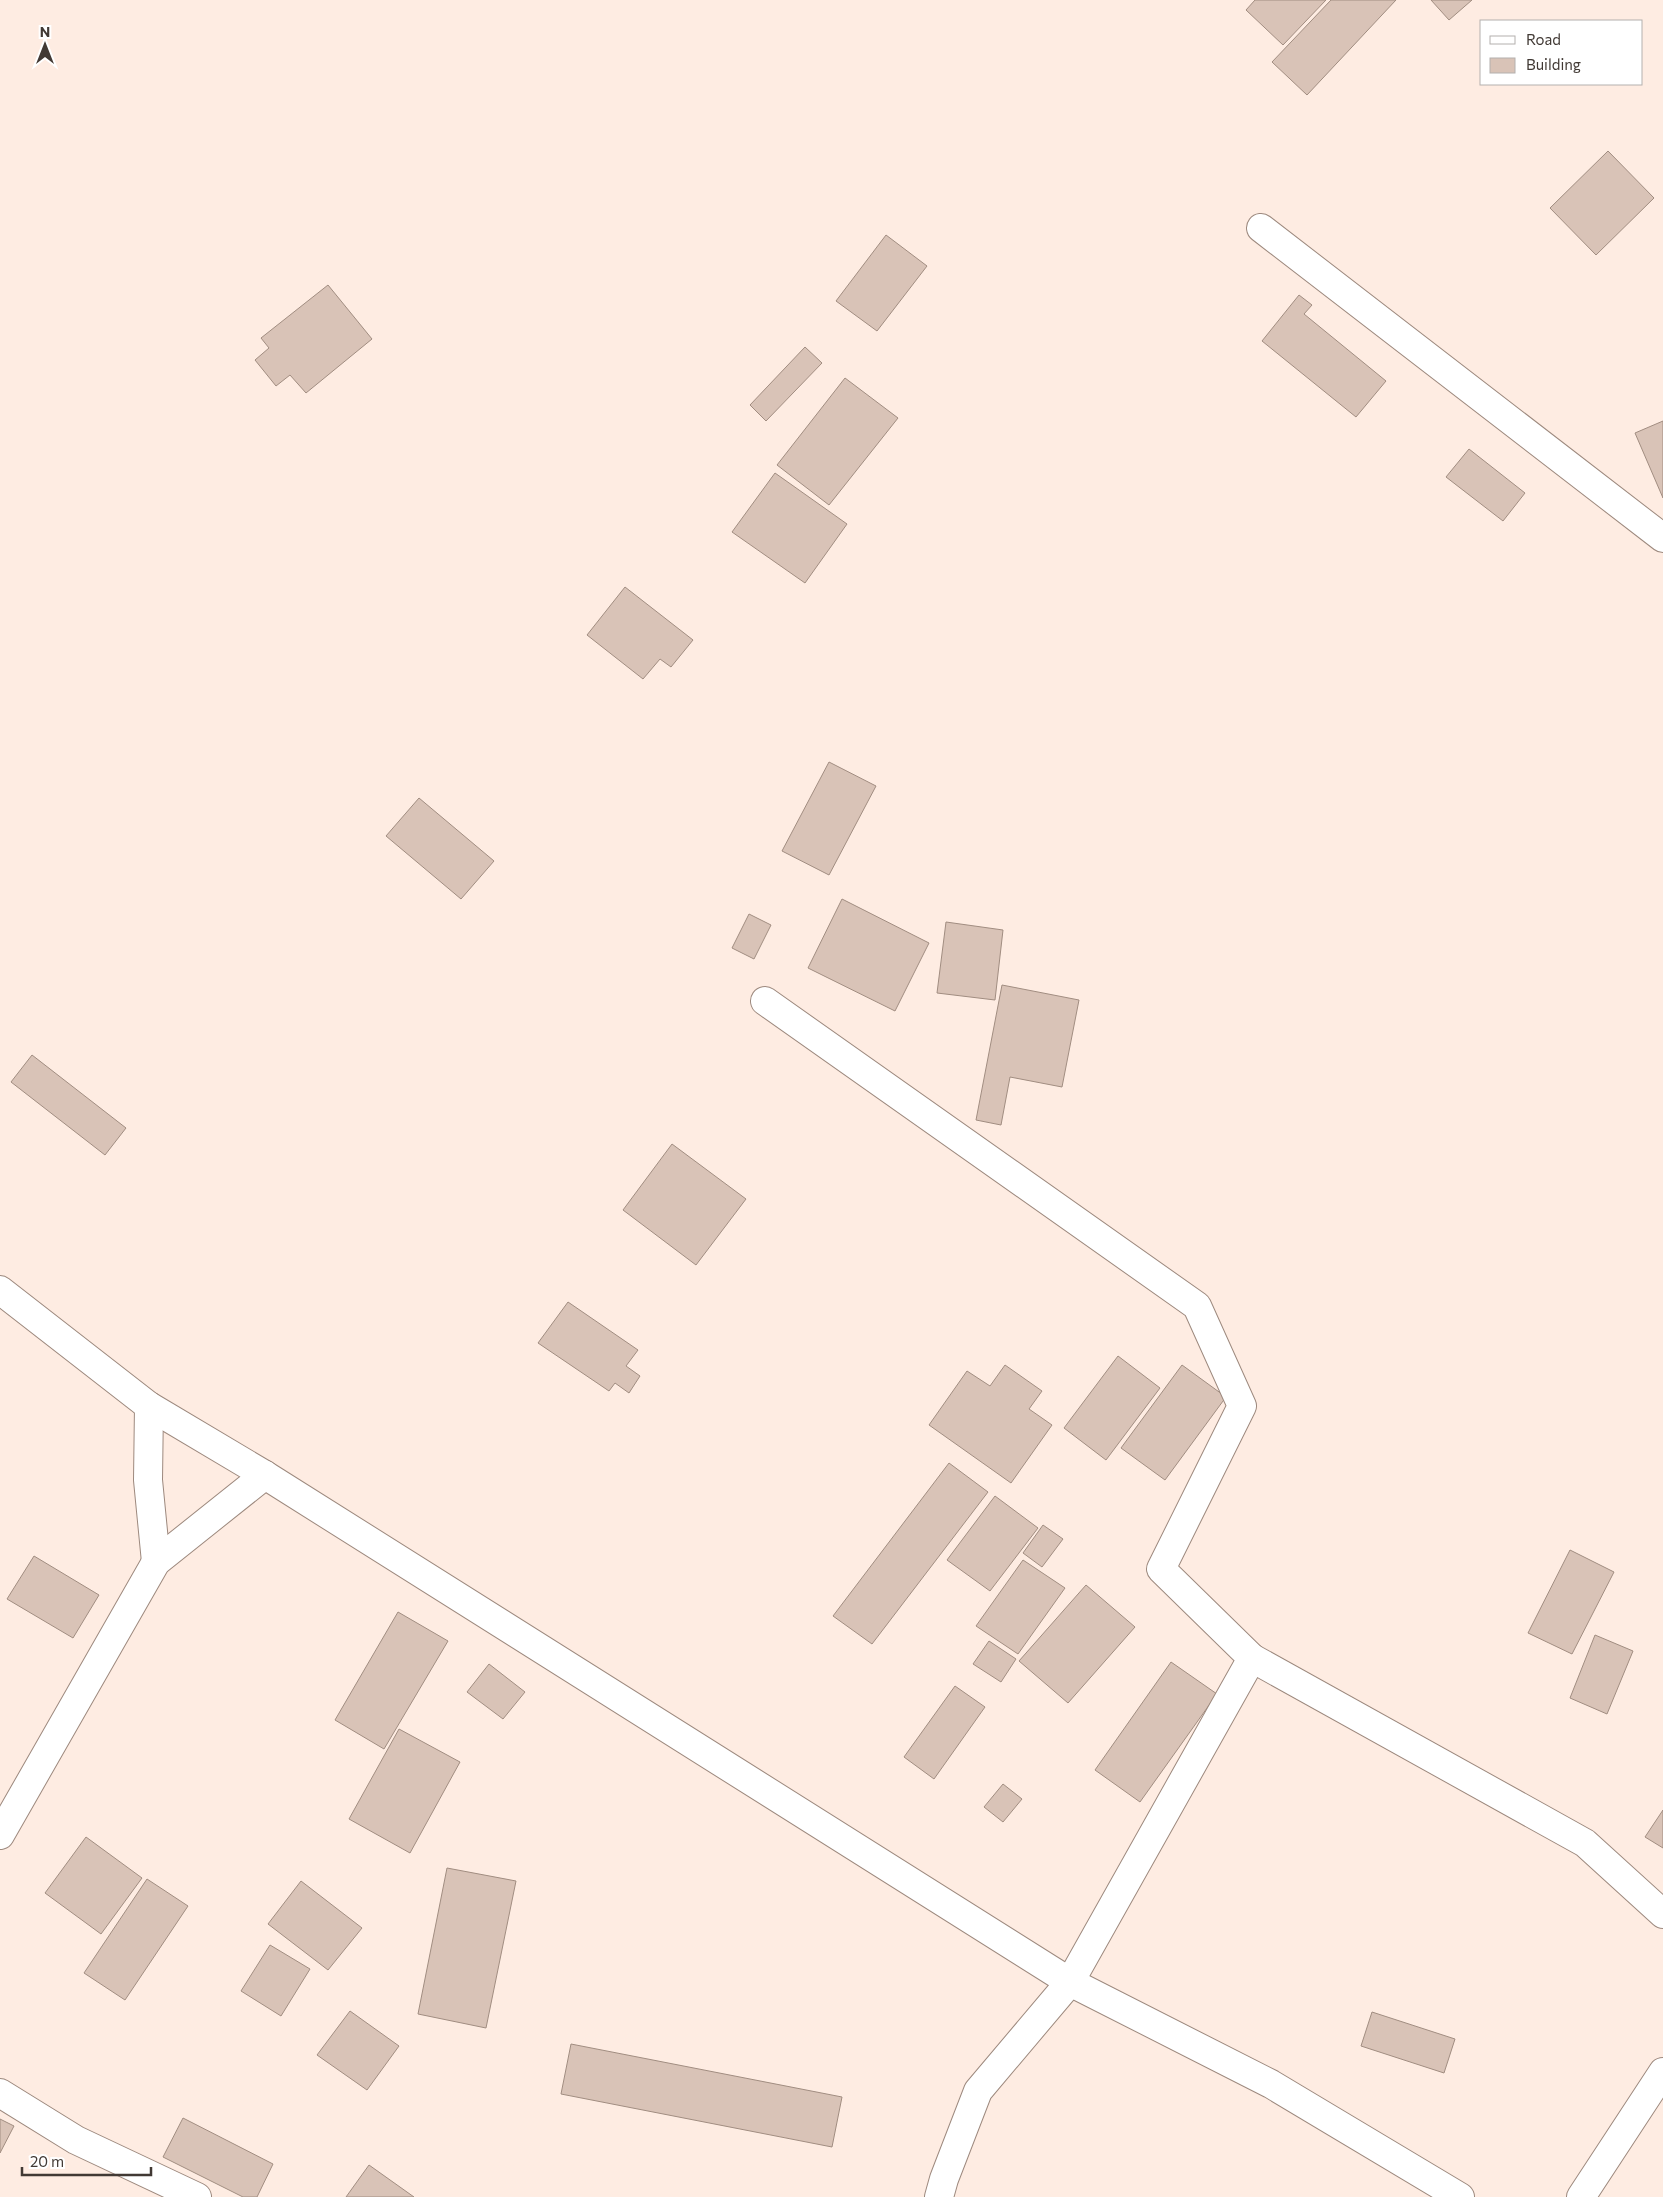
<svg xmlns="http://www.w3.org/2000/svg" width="1663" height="2197" font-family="Commissioner,sans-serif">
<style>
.building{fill:#d9c3b7;stroke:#a18d81}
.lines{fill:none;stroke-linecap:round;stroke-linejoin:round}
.minor-casing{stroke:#9d897e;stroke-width:30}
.minor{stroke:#fff;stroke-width:28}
</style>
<rect width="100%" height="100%" fill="#feece2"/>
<g class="building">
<polygon points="1255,0 1326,0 1283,45 1246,10"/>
<polygon points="1331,0 1396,0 1307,95 1272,62"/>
<polygon points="1431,0 1472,0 1449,20"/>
<polygon points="1608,151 1654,198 1596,255 1550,208"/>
<polygon points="886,235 927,266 877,331 836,301"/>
<polygon points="328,285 372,339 306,393 290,375 276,386 255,360 269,348 261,338"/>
<polygon points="1299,295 1312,305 1304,314 1386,381 1356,417 1262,341"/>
<polygon points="805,347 822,363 766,421 750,405"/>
<polygon points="845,378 898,418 829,505 777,465"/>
<polygon points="1663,421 1663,498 1635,433"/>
<polygon points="1469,449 1525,493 1503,521 1446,477"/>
<polygon points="775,473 847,524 805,583 732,532"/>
<polygon points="625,587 693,640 671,667 660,659 643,679 587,635"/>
<polygon points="829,762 876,786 829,875 782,851"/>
<polygon points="419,798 494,861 461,899 386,836"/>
<polygon points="842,899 929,943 895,1011 808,968"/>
<polygon points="749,914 771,925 754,959 732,948"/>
<polygon points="946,922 1003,930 995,1000 937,993"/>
<polygon points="1002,985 1079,1000 1062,1087 1010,1077 1001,1125 976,1120"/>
<polygon points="32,1055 126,1128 105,1155 11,1082"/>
<polygon points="672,1144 746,1199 696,1265 623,1210"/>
<polygon points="568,1302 638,1350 626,1366 640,1376 629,1393 615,1383 609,1391 538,1343"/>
<polygon points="1118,1356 1160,1388 1106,1460 1064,1428"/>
<polygon points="1005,1365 1042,1391 1029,1409 1052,1425 1011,1483 929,1425 967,1371 990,1386"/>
<polygon points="1182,1365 1226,1397 1165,1480 1121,1448"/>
<polygon points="949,1463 988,1492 872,1644 833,1616"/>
<polygon points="995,1496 1038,1528 990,1591 947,1560"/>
<polygon points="1043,1525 1063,1539 1042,1567 1023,1553"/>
<polygon points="1570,1550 1614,1572 1572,1654 1528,1633"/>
<polygon points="34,1556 99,1595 73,1638 7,1599"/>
<polygon points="1023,1560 1065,1588 1018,1654 976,1626"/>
<polygon points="1086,1585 1135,1627 1068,1703 1019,1661"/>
<polygon points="398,1612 448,1641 384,1749 335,1720"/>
<polygon points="1595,1635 1633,1651 1607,1714 1570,1698"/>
<polygon points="989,1641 1016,1659 1001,1682 973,1664"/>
<polygon points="1171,1662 1217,1694 1140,1802 1095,1770"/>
<polygon points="489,1664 525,1692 503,1719 467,1692"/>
<polygon points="955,1686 985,1707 934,1779 904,1757"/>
<polygon points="399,1729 460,1762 410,1853 349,1819"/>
<polygon points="1003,1784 1022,1799 1003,1822 984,1807"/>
<polygon points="1663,1810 1663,1848 1645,1837"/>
<polygon points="86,1837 142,1878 101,1934 45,1893"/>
<polygon points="447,1868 516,1881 486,2028 418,2014"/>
<polygon points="147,1879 188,1906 125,2000 84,1973"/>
<polygon points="301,1881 362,1928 328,1970 268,1924"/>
<polygon points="270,1945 310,1969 281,2016 241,1991"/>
<polygon points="350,2011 399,2046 367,2090 317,2055"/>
<polygon points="1372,2012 1455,2039 1444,2073 1361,2046"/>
<polygon points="571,2044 842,2097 832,2147 561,2094"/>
<polygon points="183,2118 273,2164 257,2197 243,2197 163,2157"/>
<polygon points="0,2119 14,2126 0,2153"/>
<polygon points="369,2165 414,2197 346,2197"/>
</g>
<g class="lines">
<g class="minor-casing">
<g id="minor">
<polyline points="1261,228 1663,538"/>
<polyline points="765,1001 1197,1306 1242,1406 1161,1569 1252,1658 1070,1982 978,2091 944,2179 939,2197"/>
<polyline points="0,1290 149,1406 265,1475 1070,1982 1271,2084 1460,2197"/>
<polyline points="149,1406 148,1480 156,1562"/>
<polyline points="1252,1658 1585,1843 1663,1914"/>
<polyline points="0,1835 156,1562 265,1475"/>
<polyline points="0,2093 76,2140 197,2197"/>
<polyline points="1581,2197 1663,2072"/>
</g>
</g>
<use href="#minor" class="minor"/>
</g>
<rect x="1480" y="20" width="162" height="65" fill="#ffffff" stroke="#b3b0ae"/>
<rect x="1490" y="36" width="25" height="8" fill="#ffffff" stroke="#b3b0ae"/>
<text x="1526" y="45" font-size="15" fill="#413934">Road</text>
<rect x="1490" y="58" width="25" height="15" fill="#d9c3b7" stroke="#b3b0ae"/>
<text x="1526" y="70" font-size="15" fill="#413934">Building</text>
<g transform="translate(45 45)" stroke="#ffffff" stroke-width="4" paint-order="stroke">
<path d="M0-4L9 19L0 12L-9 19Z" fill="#413934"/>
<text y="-8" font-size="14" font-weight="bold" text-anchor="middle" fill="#413934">N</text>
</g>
<path d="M22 2167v8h129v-8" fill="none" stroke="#413934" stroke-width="2.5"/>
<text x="30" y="2167" font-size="15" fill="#413934" stroke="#ffffff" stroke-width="4" paint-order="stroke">20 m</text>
</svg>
